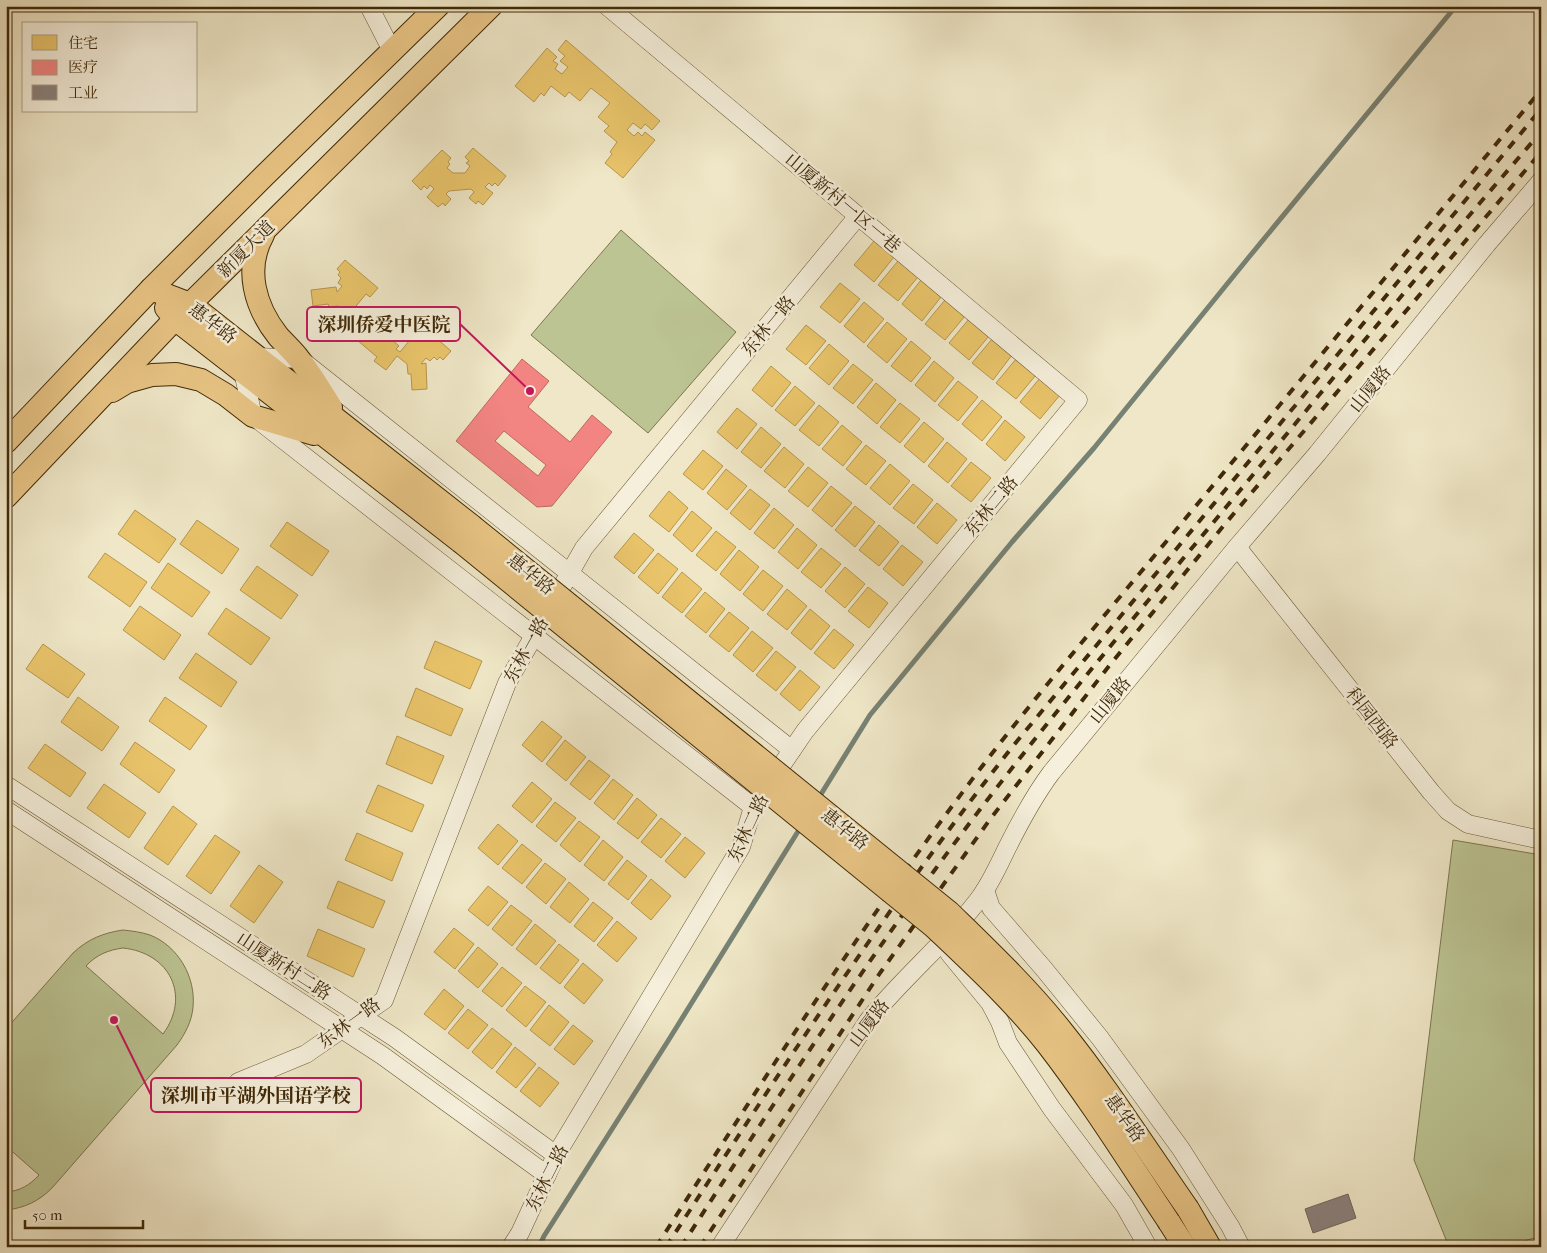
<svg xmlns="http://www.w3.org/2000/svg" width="1547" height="1253" font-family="'IM FELL French Canon','Noto Serif SC',serif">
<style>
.green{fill:#bcc493;stroke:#7e764d;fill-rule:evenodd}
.homes{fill:#e9c46a;stroke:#b6964c}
.health{fill:#f28482;stroke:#bd695d;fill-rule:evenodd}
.industry{fill:#8a817c;stroke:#746759}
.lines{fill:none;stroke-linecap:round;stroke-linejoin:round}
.stream{stroke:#778274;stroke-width:5}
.minor-casing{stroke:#6c5837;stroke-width:19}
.major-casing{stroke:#402907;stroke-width:24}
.minor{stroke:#f5efdb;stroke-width:18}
.major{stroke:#e8c484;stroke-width:22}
.rail{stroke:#402907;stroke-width:4;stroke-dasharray:9 9;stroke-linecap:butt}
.major-bridge-casing{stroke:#402907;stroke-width:24;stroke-linecap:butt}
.major-bridge{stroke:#e8c484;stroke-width:22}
.labels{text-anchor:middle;stroke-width:5;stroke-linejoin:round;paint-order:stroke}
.street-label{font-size:18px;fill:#402907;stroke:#f5efdb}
.leader{fill:none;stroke:#c2185b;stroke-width:2}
.callout-dot{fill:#c2185b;stroke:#f5efdb;stroke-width:2}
.callout{fill:#f5efdb;stroke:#c2185b;stroke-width:2}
.callout-label{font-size:19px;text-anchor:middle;font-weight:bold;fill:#402907}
</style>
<rect width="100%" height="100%" fill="#efe7c7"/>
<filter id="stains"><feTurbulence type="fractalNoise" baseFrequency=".004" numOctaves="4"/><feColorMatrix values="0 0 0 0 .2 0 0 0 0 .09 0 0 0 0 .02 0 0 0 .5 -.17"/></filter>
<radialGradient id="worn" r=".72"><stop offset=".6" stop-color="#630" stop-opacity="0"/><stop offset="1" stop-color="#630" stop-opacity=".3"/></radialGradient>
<g class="green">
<polygon points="621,230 736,332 648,433 531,335"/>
<polygon points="1453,840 1541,855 1541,1247 1537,1247 1534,1238 1505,1247 1449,1247 1414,1160"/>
<path d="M 123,930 C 132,931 141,932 150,935 C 178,946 196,977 193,1007 C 192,1021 185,1034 177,1045 L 52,1188 C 39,1201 25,1208 6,1210 L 6,1192 C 20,1191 30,1185 39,1175 L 6,1146 L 6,1029 L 73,953 C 88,939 103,933 123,930 ZM 123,948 C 170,953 191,996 163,1034 L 86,966 C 96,955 108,950 123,948 Z"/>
</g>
<g class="homes">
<polygon points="566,40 660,121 652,130 645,124 641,129 633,123 627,130 634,136 638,132 642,136 645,132 655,140 623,178 605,163 612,154 610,152 617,142 604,131 609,126 598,117 610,103 591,88 580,101 569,92 565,97 551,86 544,96 541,93 534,102 515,86 547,48 557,57 553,61 558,64 555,69 562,74 568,67 560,61 565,56 558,50"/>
<polygon points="473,148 506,176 498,186 495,183 492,186 489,183 485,187 493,193 483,205 478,201 476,204 469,198 474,192 471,189 449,191 446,194 451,199 445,206 443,203 438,207 427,197 434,189 430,185 427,189 424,186 421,190 412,181 442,150 451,158 448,162 450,164 447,168 453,173 465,173 470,166 466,163 469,161 465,157"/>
<polygon points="874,241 894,257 874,282 854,265"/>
<polygon points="345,260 378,288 370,297 366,294 352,311 355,314 358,311 366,318 363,321 388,342 391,339 399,346 396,349 400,352 414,335 410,332 418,322 451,351 443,360 440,357 437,360 434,357 430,361 426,358 421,364 426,363 427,389 412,390 411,374 408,374 407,364 397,356 386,370 374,361 377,357 350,334 347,338 336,328 348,314 338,306 329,307 328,304 313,306 311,290 336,287 337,292 342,286 338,283 341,278 338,275 340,272 337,269"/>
<polygon points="898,261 918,277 898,301 878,285"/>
<polygon points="921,280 941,297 922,321 902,304"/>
<polygon points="840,283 860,299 840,323 820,307"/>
<polygon points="945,300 965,316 945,340 925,324"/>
<polygon points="864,302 884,319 864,343 844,326"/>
<polygon points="969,319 989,336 969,360 949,343"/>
<polygon points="887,322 907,339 887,363 867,346"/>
<polygon points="806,325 826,341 806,365 786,349"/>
<polygon points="992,339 1012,355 993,380 972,363"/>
<polygon points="911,341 931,358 911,382 891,366"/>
<polygon points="829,344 849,361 829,385 809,368"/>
<polygon points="1016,359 1036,375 1016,399 996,383"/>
<polygon points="934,361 954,378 935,402 915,385"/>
<polygon points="853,364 873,380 853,404 833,388"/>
<polygon points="771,366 791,383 772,407 752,390"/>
<polygon points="1040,378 1060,395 1040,419 1020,402"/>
<polygon points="958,381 978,397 958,421 938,405"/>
<polygon points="876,383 896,400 877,424 857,407"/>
<polygon points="795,386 815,403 795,426 775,410"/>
<polygon points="982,400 1002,417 982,441 962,424"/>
<polygon points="900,403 920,419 900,443 880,427"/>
<polygon points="819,405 839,422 819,446 799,430"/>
<polygon points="737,408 757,424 737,449 717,432"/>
<polygon points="1005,420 1025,437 1005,461 986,444"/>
<polygon points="924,422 944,439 924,463 904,446"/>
<polygon points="842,425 862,442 843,466 822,449"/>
<polygon points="761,427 781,444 761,468 741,452"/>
<polygon points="947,442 967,459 948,483 928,466"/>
<polygon points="866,445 886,461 866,485 846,469"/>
<polygon points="784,447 804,464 785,488 764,471"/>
<polygon points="703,450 723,466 703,490 683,474"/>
<polygon points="971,462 991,478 971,502 951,486"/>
<polygon points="890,464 910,481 890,505 870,488"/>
<polygon points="808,467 828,483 808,507 788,491"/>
<polygon points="726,469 747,486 727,510 707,493"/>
<polygon points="913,484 933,500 914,524 893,508"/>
<polygon points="831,486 852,503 832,527 812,510"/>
<polygon points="750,489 770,505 750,530 730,513"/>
<polygon points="669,491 688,508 669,532 649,516"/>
<polygon points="937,503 957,520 937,544 917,527"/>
<polygon points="855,506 875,522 855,547 835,530"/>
<polygon points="774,508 794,525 774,549 754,533"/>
<polygon points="135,510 176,539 159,563 118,534"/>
<polygon points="692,511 712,528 692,552 673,535"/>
<polygon points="197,520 239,549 222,574 180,544"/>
<polygon points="287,522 329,551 312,576 270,546"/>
<polygon points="879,525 899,542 879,566 859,550"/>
<polygon points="797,528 817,545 798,569 778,552"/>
<polygon points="716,531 736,547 716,571 696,555"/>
<polygon points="634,533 654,550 634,574 614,557"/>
<polygon points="902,545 923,562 903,586 883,569"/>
<polygon points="821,548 841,564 821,588 801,572"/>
<polygon points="739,550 759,567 740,591 720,574"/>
<polygon points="105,553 147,582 130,607 88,577"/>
<polygon points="658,553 678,569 658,594 638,577"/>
<polygon points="168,563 210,592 192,617 151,588"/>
<polygon points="257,566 298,595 281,619 240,590"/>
<polygon points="845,567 865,584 845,608 825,591"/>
<polygon points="763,570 783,586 763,611 743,594"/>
<polygon points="682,572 702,589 682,613 662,597"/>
<polygon points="868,587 888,603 869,628 848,611"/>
<polygon points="787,589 807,606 787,630 767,614"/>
<polygon points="705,592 725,609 706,633 685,616"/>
<polygon points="140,606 181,635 164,660 123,630"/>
<polygon points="226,608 270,638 251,665 208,634"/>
<polygon points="810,609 830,626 811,650 791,633"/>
<polygon points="729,612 749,628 729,652 709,636"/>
<polygon points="834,629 854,645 834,669 814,653"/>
<polygon points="752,631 773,648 753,672 733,655"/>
<polygon points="435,641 482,661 470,689 424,668"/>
<polygon points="43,644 85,674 68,698 26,669"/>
<polygon points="776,651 796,667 776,691 756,675"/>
<polygon points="196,653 237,682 221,707 179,678"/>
<polygon points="800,670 820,687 800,711 780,694"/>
<polygon points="416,688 463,709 451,736 405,716"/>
<polygon points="78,697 119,727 102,751 61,722"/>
<polygon points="165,697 207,726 190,750 149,721"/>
<polygon points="542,721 562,737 542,762 522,745"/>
<polygon points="397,736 444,756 432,784 386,764"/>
<polygon points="565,740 586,757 566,781 546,764"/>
<polygon points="135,742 175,770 159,793 120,764"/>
<polygon points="45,744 86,773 70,797 28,768"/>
<polygon points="589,760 610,776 590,800 570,784"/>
<polygon points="613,779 633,795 614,820 594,803"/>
<polygon points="532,782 552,799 532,823 512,806"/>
<polygon points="104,784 146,813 129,838 87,808"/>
<polygon points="378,785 424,805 412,832 366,812"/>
<polygon points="637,798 657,815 638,839 617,823"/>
<polygon points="555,802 576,818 556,842 536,826"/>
<polygon points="173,806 197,824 168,865 144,848"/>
<polygon points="661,818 681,834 661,858 641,842"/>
<polygon points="579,821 600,837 580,862 560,845"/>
<polygon points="498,824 518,841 498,865 478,848"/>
<polygon points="357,833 403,853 392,881 345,860"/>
<polygon points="215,835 240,852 211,894 186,876"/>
<polygon points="685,837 705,853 685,878 665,861"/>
<polygon points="603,840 623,857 604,881 584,865"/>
<polygon points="522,844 542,860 522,884 502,868"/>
<polygon points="627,860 647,876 628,900 608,884"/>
<polygon points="545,863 566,879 546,904 526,887"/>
<polygon points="259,865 283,882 254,923 230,906"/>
<polygon points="651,879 671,896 651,920 631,903"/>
<polygon points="338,881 385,901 373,928 327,908"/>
<polygon points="569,882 589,899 570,923 550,907"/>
<polygon points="488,886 508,902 488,926 468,910"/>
<polygon points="593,902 613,918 594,942 574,926"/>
<polygon points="511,905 532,921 512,946 492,929"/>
<polygon points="617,921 637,938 617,962 597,945"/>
<polygon points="535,924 556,941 536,965 516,949"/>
<polygon points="454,928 474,944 455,969 434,952"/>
<polygon points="318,929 365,949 353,977 307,956"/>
<polygon points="559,944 579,960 560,984 540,968"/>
<polygon points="478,947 498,964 478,988 458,971"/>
<polygon points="583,963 603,980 584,1004 564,987"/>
<polygon points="502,967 522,983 502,1007 482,991"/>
<polygon points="525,986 546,1002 526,1027 506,1010"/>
<polygon points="444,989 464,1006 445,1030 424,1014"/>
<polygon points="549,1005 569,1022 550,1046 530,1030"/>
<polygon points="468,1009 488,1025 468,1049 448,1033"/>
<polygon points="573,1025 593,1041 574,1065 554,1049"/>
<polygon points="492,1028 512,1044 492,1069 472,1052"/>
<polygon points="515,1047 536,1064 516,1088 496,1072"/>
<polygon points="539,1067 559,1083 540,1107 520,1091"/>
</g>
<path class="health" d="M 522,359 L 549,381 L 528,407 L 570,442 L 592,415 L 612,432 L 552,506 L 537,507 L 456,441 ZM 504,431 L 546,465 L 538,476 L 495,441 Z"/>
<polygon class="industry" points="1348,1194 1356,1218 1313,1233 1305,1209"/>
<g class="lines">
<g class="stream">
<polyline points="818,799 870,715 1012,542 1094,448 1249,257 1456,6"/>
<polyline points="539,1247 544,1236 668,1041 802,825"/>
</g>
<g class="minor-casing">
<g id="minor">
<polyline points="369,6 392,51"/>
<polyline points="258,357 300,359 792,750"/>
<polyline points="243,372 253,416 753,807"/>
<polyline points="1237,547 1431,792 1448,811 1468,824 1541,840"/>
<polyline points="6,785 395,1038 556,1155"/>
<polyline points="6,810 383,1056 547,1175"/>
<polyline points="985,890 991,908 1044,969 1100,1038 1181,1149 1230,1226 1241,1247"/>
<polyline points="949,953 990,1003 1000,1022 1008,1043 1052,1109 1124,1205 1148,1247"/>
<polyline points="238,1082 306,1054 384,1000 507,683 584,548 858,216"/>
<polyline points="511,1247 520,1233 556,1155 741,847 753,807 805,731 1078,400 607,6"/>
<path d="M 720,1247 L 868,1021 C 902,978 946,943 979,899 C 991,883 999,864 1008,846 C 1021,820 1034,796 1051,773 L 1237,547 L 1317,454 L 1487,244 L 1541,181"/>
</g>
</g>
<g class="major-casing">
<g id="major">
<path d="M 263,235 C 244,269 255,307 278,336 C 285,344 293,351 299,359 C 311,374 321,391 331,407"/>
<polyline points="151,289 190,304 472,526"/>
<polyline points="166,308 175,319 461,542"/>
<polyline points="112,391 127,382 152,375 176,374 201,380 226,395 253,416 314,434"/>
<polyline points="6,442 151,289 264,176 438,6"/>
<polyline points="6,497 175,319 491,6"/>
<polyline points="1188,1209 1210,1247"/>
<polyline points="1169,1222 1185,1247"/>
</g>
</g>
<use href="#minor" class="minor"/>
<use href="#major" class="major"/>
<g class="rail">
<path d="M 656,1247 C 754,1095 850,942 959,797 C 1030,701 1109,611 1185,519 C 1304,376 1422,233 1541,90"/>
<path d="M 666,1247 C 777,1076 887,906 1013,746 L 1541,109"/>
<path d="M 681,1247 C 763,1120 845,993 934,871 C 1026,745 1127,626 1227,506 C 1331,381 1434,255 1541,132"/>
<polyline points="700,1247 880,973 991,818 1109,666 1225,524 1541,152"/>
</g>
<g class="major-bridge-casing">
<g id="major-bridge">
<path d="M 472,526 L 949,912 C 988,950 1028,988 1062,1031 C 1107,1087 1147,1150 1188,1209"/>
<path d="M 461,542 L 934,927 C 973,964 1013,1001 1047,1044 C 1091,1101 1129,1162 1169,1222"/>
</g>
</g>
<use href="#major-bridge" class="major-bridge"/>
</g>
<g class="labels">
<g class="street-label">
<text transform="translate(843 203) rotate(40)" y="6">山厦新村一区一巷</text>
<text transform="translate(246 249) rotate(-45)" y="6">新厦大道</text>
<text transform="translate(213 323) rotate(37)" y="6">惠华路</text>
<text transform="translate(768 326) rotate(-50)" y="6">东林一路</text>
<text transform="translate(1370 389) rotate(-51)" y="6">山厦路</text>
<text transform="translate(991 506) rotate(-50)" y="6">东林二路</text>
<text transform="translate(531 574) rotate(39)" y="6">惠华路</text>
<text transform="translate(526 650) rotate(-61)" y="6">东林一路</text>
<text transform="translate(1110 700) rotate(-51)" y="6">山厦路</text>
<text transform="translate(1372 718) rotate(52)" y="6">科园西路</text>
<text transform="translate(748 828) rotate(-65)" y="6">东林二路</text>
<text transform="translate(845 829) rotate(39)" y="6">惠华路</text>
<text transform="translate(284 966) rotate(33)" y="6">山厦新村二路</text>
<text transform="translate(349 1023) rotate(-36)" y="6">东林一路</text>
<text transform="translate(869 1023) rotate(-53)" y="6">山厦路</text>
<text transform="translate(1125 1118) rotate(55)" y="6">惠华路</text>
<text transform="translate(547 1178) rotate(-63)" y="6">东林二路</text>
</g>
</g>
<path class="leader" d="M530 391L460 324M114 1020L151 1095"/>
<g class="callout-dot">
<circle cx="530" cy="391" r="5"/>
<circle cx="114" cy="1020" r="5"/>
</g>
<g class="callout">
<rect x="307" y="307" width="153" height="34" rx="5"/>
<rect x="151" y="1078" width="210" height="34" rx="5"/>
</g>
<g class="callout-label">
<text x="384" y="331">深圳侨爱中医院</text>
<text x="256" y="1102">深圳市平湖外国语学校</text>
</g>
<rect width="1547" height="1253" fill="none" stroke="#efe7c7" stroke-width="25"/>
<rect x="8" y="8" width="1532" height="1238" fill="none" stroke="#402907" stroke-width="2.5"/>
<rect x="12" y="12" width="1522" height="1228" fill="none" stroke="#402907"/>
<rect x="22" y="22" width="175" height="90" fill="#f5efdb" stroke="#ada086"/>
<rect x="32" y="35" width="25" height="15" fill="#e9c46a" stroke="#ada086"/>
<text x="68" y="48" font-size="15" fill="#402907">住宅</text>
<rect x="32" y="60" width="25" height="15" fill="#f28482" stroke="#ada086"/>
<text x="68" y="72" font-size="15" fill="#402907">医疗</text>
<rect x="32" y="85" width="25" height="15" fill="#8a817c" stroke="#ada086"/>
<text x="68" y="98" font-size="15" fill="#402907">工业</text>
<path d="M25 1220v8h118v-8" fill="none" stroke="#402907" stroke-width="2.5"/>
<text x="32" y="1220" font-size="15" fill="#402907" stroke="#f5efdb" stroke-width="4" paint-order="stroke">50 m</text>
<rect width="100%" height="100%" filter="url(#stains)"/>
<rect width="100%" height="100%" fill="url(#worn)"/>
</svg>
